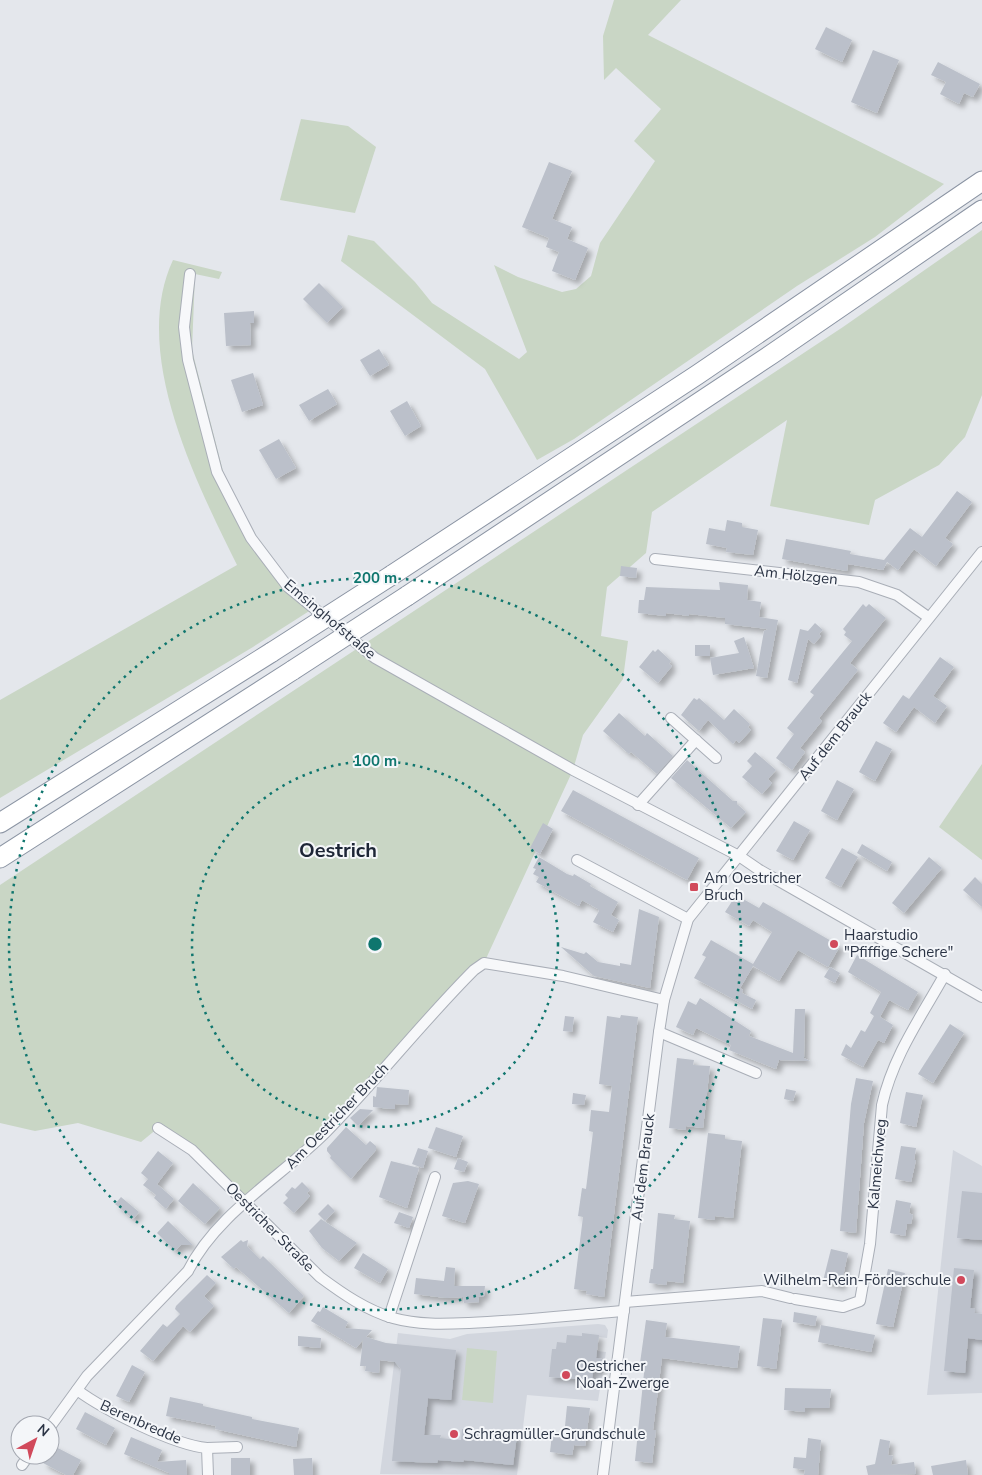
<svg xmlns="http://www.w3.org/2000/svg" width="982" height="1475" font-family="'Nunito Sans',sans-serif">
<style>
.built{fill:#d2d6de}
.green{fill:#c9d6c5}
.building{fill:#bbc0ca;filter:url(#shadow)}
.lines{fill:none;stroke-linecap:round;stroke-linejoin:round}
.minor-casing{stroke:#a9aeb7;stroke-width:12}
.motorway-casing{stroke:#8b94a3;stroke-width:21}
.minor{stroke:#f7f8fa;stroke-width:10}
.motorway{stroke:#fff;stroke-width:19}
.motorway-bridge-casing{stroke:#8b94a3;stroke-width:21;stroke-linecap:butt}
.motorway-bridge{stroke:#fff;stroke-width:19}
.ring{fill:none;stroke:#0f766e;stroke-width:2.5;stroke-dasharray:2.5 5}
.poi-dot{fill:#d1495b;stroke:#f4f6f9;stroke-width:2}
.labels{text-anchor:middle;stroke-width:4;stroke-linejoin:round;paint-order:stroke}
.street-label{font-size:15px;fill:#2b3445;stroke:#f4f6f9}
.poi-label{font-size:15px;fill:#2b3445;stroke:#f4f6f9;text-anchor:start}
.district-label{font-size:20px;font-weight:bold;fill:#1d2536;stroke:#f4f6f9}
.centre{fill:#0f766e;stroke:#f4f6f9;stroke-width:2.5}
.ring-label{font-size:15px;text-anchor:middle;font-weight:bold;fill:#0f766e;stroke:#f4f6f9;stroke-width:4;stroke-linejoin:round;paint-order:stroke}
</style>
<defs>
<filter id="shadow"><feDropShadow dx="4.5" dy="4.5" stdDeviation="2.5" flood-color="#0004"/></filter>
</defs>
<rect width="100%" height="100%" fill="#e4e7ec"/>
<g class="built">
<polygon points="953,1150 982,1166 982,1393 927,1395"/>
<polygon points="598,1324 605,1325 608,1330 607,1338 599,1337 597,1351 606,1352 598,1401 527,1395 517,1475 380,1474 398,1333 450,1339 467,1334"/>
</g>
<g class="green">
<polygon points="614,0 681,0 648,35 944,184 875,237 797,286 574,439 537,460 485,369 341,261 348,235 374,241 415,282 432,303 519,359 527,352 494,265 518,277 562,292 576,289 591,276 600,243 655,161 634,141 661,109 616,68 604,80 603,36"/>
<polygon points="301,119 348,126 376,147 355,213 280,200"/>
<polygon points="982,230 982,395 965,437 939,465 875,500 869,525 770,506 787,420 652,512 646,553 607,587 601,636 628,641 623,679 583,735 573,770 484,963 367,1087 245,1202 226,1182 158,1128 141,1142 78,1123 35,1131 0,1123 0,885 843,327"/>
<path d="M 173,260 L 222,272 L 219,279 L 195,274 L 192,350 L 224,475 L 252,544 L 314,608 L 253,647 L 0,798 L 0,700 L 237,565 C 196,482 130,352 173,260 Z"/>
<polygon points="982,764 982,860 939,827"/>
<polygon points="467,1348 497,1351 493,1403 462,1400"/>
</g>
<g class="building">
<polygon points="826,27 852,40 842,62 815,49"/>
<polygon points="873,50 899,60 877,113 851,102"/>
<polygon points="938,62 980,84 973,97 964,93 959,104 940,94 946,82 931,75"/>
<polygon points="549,162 572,171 552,219 572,227 567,239 588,248 575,280 552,271 559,252 546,247 549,238 522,227"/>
<polygon points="319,283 343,307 327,323 303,299"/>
<polygon points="254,311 254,323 250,323 251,345 226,346 224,313"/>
<polygon points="379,349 389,365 370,376 360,360"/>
<polygon points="253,373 263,405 242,412 231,380"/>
<polygon points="328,389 337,404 309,421 299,405"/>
<polygon points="407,401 421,426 405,436 390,411"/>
<polygon points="279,439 296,468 276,479 259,450"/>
<polygon points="957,491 972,502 945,538 953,544 936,566 914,549 898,570 887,562 883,570 848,564 847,571 782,559 786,539 851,551 850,554 884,560 910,528 922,537"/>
<polygon points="727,520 742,523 742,527 758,530 753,555 726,552 727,548 706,544 709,528 725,531"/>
<polygon points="621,566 637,568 636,578 620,576"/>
<polygon points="719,582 748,585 747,600 761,602 759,617 778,620 767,678 756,676 764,631 768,629 725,624 725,618 689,614 689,616 666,613 666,616 638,613 639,600 644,600 646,587 720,590"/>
<polygon points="863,604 866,607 869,604 886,618 850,663 858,670 819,718 822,721 800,748 805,752 792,770 776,758 794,734 787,728 814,695 810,692 852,641 844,635 846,632 843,629"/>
<polygon points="815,623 823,630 819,634 821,636 814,644 808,639 797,683 788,680 800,629 808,631"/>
<polygon points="744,637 754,668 713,675 710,658 739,653 734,641"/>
<rect x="695" y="645" width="15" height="11"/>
<polygon points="658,649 671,661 669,664 672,666 658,683 639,667 653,650 655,652"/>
<polygon points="940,657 954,667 933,696 947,706 935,723 914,707 896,732 883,723 903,695 909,699"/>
<polygon points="694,698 697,700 699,698 724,720 734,709 750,724 748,727 751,730 739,743 736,740 733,744 708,720 699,731 681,715"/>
<polygon points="619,713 645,736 647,733 673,756 657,774 631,752 629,754 603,731"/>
<polygon points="876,741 892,749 875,781 859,772"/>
<polygon points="755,752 776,770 768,779 772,783 762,794 742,777 752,766 747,761"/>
<polygon points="687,760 733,801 737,801 737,804 746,812 731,828 671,778"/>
<polygon points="837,780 854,789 837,820 821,811"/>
<polygon points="573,790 699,858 687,880 561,811"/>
<polygon points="794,821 810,830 793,860 776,851"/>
<polygon points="543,823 553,829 540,854 530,848"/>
<polygon points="862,844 892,862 887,871 857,853"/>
<polygon points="842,848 858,857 841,887 825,878"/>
<polygon points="539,857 567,874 573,876 574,874 591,884 590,886 618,902 611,915 619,920 613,932 593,922 599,911 598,909 582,900 579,906 536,882 539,877 533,874 536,869 533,868"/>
<polygon points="929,857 942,868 904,913 892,903"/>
<polygon points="975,877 982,884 982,907 963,890"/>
<polygon points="736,895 759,908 763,902 840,946 828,967 798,950 779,981 753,966 740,988 743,990 742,993 756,1000 752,1009 694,978 706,957 702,955 711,940 753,964 772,932 753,920 749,926 725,912"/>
<polygon points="639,909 659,917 650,988 594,976 561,947 584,954 586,952 598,962 620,966 620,963 631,965"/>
<polygon points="857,955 918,992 908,1010 889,1000 880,1017 893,1025 884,1043 878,1040 863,1067 841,1055 846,1044 851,1048 861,1030 865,1032 874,1016 870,1013 881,992 848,972"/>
<polygon points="830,967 840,973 835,983 824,977"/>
<polygon points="700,998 751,1031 749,1036 793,1053 795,1009 805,1009 804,1058 810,1061 779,1060 776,1069 729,1050 731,1045 696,1028 693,1035 676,1027 688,1001 696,1005"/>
<polygon points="621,1015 638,1017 604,1297 586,1294 587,1291 574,1289 583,1217 578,1216 582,1188 586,1189 593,1132 589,1131 591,1110 609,1112 612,1086 599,1084 607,1016 620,1018"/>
<polygon points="565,1016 574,1017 572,1032 563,1031"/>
<polygon points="950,1024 964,1033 933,1083 918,1074"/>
<polygon points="677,1058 694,1060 693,1065 710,1066 703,1128 686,1126 686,1130 669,1128"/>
<polygon points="856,1078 873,1081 864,1123 856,1233 840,1231 851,1104"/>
<polygon points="377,1087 409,1090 408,1105 395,1104 395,1109 392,1109 373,1107 373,1096 376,1097"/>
<polygon points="786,1089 796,1091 793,1101 784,1099"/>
<polygon points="906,1092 923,1095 916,1127 900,1123"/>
<polygon points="573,1093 586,1095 584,1105 572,1104"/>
<polygon points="360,1109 373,1110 358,1126 350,1118"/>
<polygon points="346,1127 366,1145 370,1141 376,1146 376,1150 351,1179 330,1158 331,1156 327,1151 327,1148"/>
<polygon points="436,1127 463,1136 456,1157 428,1148"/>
<polygon points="708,1133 725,1135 725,1139 742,1141 733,1218 715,1216 715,1220 698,1218"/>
<polygon points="901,1146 916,1148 914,1160 916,1160 911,1182 895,1179"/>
<polygon points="418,1148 428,1151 423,1168 412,1164"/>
<polygon points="158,1151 173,1163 157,1184 174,1199 166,1209 154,1198 156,1195 143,1185 148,1179 141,1173"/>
<polygon points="458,1158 468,1162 464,1172 454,1169"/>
<polygon points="391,1161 419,1168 407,1208 379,1197"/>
<polygon points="468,1181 479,1184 465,1223 442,1216 453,1183"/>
<polygon points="302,1182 310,1190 307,1193 310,1196 294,1213 283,1203 288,1198 285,1195 292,1187 295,1189"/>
<polygon points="193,1183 220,1208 205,1224 178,1201"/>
<polygon points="962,1191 982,1193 982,1240 957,1238"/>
<polygon points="121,1197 139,1212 133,1219 115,1204"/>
<polygon points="896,1200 911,1203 909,1213 913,1215 911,1224 907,1224 905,1236 890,1233"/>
<polygon points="328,1204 335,1211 325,1221 318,1214"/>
<polygon points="399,1212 413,1217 409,1228 394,1223"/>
<polygon points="658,1213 675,1215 674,1219 690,1221 683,1283 667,1281 666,1285 649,1283 651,1269 653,1269"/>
<polygon points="321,1219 357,1243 339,1261 322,1248 309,1231"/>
<polygon points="168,1221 193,1245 181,1245 175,1251 157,1233"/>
<polygon points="241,1240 243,1242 248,1240 247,1246 260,1259 263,1256 304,1296 289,1313 236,1267 234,1269 221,1257"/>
<polygon points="831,1249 848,1253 841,1286 823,1281"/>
<polygon points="363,1253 388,1269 380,1283 354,1268"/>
<polygon points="446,1267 455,1268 454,1286 485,1286 484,1296 478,1297 479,1302 464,1303 463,1297 446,1298 414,1294 416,1278 444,1281"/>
<polygon points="954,1268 974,1270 970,1308 975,1309 974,1313 982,1314 982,1340 968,1338 965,1373 944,1371"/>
<polygon points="888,1269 905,1273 893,1327 876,1324"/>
<polygon points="207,1275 216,1283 204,1296 214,1306 190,1332 183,1326 153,1361 140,1351 163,1324 167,1327 180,1314 175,1309 176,1306"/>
<polygon points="323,1307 348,1322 345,1328 372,1330 366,1337 386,1343 456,1350 451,1400 428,1398 424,1435 441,1435 440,1438 461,1440 462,1429 517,1435 513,1465 464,1460 463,1462 438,1460 437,1463 392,1461 401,1369 395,1362 380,1360 379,1373 365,1371 366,1366 360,1366 363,1340 356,1348 311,1321 318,1311 320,1312"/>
<polygon points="794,1312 817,1316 815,1326 793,1322"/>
<polygon points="763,1318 782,1320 776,1369 757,1366"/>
<polygon points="646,1320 667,1323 665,1337 740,1346 737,1368 662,1358 653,1430 656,1430 652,1463 635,1461 645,1363 640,1363"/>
<polygon points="821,1325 875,1335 871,1352 818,1342"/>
<polygon points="582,1333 599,1335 596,1358 602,1359 601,1371 593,1370 592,1380 549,1377 552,1349 556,1349 557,1342 566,1343 567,1335 582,1336"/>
<polygon points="298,1336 321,1338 320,1348 298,1346"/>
<polygon points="132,1365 145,1372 129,1402 116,1396"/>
<polygon points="785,1388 831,1389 829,1408 805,1408 805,1412 784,1410"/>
<polygon points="170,1397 203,1404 203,1406 252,1417 252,1419 299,1428 296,1447 215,1429 216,1426 166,1416"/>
<polygon points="567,1406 590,1408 585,1446 574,1445 572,1455 550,1452 552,1434 564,1436"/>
<polygon points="85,1412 115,1428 106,1445 76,1429"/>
<polygon points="131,1437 162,1450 157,1462 186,1460 187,1475 169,1475 169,1473 124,1454"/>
<polygon points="808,1438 821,1440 818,1475 804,1475 805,1470 793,1468 794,1457 806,1458"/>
<polygon points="880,1439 890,1441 888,1455 893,1456 891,1465 914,1462 916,1474 868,1475 866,1466 875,1464"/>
<polygon points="50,1444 81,1460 73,1475 66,1475 43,1463 47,1455 50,1455"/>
<rect x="231" y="1458" width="19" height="17"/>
<polygon points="312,1458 313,1475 294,1475 293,1459"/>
<polygon points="966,1460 968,1475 933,1475 931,1466"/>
</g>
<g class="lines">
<g class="minor-casing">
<g id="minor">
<polyline points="190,274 184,327 188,360 217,472 251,538 288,587 375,658 573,770 739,856 758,869 982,997"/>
<polyline points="655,559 859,582 897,595 928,617"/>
<polyline points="671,718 716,758"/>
<polyline points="638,805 696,740"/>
<polyline points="577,860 688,919"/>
<polyline points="659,1032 756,1073"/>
<path d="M 158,1128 L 192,1150 L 320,1277 C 343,1294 366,1310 393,1318 C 418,1325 443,1324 469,1323 C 521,1321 572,1315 624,1311"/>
<path d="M 795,1299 L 843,1307 L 860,1301 L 870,1244 L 882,1105 C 893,1056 921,1017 945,974"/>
<polyline points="625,1302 762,1291 790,1298"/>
<polyline points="389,1317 435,1177"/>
<path d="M 77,1390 C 104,1410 174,1445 207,1448 L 208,1475"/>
<path d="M 50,1427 L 87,1376 L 188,1271 C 216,1214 281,1177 326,1132 C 377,1080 422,1022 474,970 L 484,963 L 563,976 L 664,1000"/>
<polyline points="207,1448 237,1447"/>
<polyline points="22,1465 29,1455"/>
<polyline points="603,1475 659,1032 664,1000 688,919 982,552"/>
</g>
</g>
<g class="motorway-casing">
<g id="motorway">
<polyline points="392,575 697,375 982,181"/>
<polyline points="407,596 772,354 982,210"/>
<polyline points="0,823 272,652"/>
<polyline points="0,858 293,670"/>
</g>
</g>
<use href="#minor" class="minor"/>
<use href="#motorway" class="motorway"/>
<g class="motorway-bridge-casing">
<g id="motorway-bridge">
<polyline points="272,652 392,575"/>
<polyline points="293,670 407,596"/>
</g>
</g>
<use href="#motorway-bridge" class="motorway-bridge"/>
</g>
<g class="ring">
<circle cx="375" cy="944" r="183"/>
<circle cx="375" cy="944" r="366"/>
</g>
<g class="poi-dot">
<rect x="689" y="882" width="10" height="10" rx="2.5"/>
<circle cx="834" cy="944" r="5"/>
<circle cx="961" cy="1280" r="5"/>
<circle cx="566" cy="1375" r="5"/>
<circle cx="454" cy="1434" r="5"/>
</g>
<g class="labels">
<g class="street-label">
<text transform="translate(796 575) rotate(6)" y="5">Am Hölzgen</text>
<text transform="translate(330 619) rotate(40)" y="5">Emsinghofstraße</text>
<text transform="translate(835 736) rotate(-52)" y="5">Auf dem Brauck</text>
<text transform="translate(337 1116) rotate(-46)" y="5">Am Oestricher Bruch</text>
<text transform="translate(877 1164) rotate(-85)" y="5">Kalmeichweg</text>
<text transform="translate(643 1167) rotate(-83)" y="5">Auf dem Brauck</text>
<text transform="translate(270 1227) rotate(45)" y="5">Oestricher Straße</text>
<text transform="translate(141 1422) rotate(24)" y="5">Berenbredde</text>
</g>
<g class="poi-label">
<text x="704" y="883">Am Oestricher<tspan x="704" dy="17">Bruch</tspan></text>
<text x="844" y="940">Haarstudio<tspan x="844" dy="17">"Pfiffige Schere"</tspan></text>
<text x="951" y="1285" text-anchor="end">Wilhelm-Rein-Förderschule</text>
<text x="576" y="1371">Oestricher<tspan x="576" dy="17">Noah-Zwerge</tspan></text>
<text x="464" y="1439">Schragmüller-Grundschule</text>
</g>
<g class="district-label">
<text x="338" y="857">Oestrich</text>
</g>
</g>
<circle cx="375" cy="944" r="8" class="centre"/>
<g class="ring-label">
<text x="375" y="583">200 m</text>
<text x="375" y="766">100 m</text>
</g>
<g transform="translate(35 1440) rotate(40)"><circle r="24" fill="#f4f6f9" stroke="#a4a8b1"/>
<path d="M0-4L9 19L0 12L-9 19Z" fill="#d1495b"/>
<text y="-8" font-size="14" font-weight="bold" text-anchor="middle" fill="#2b3445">N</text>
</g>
</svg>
